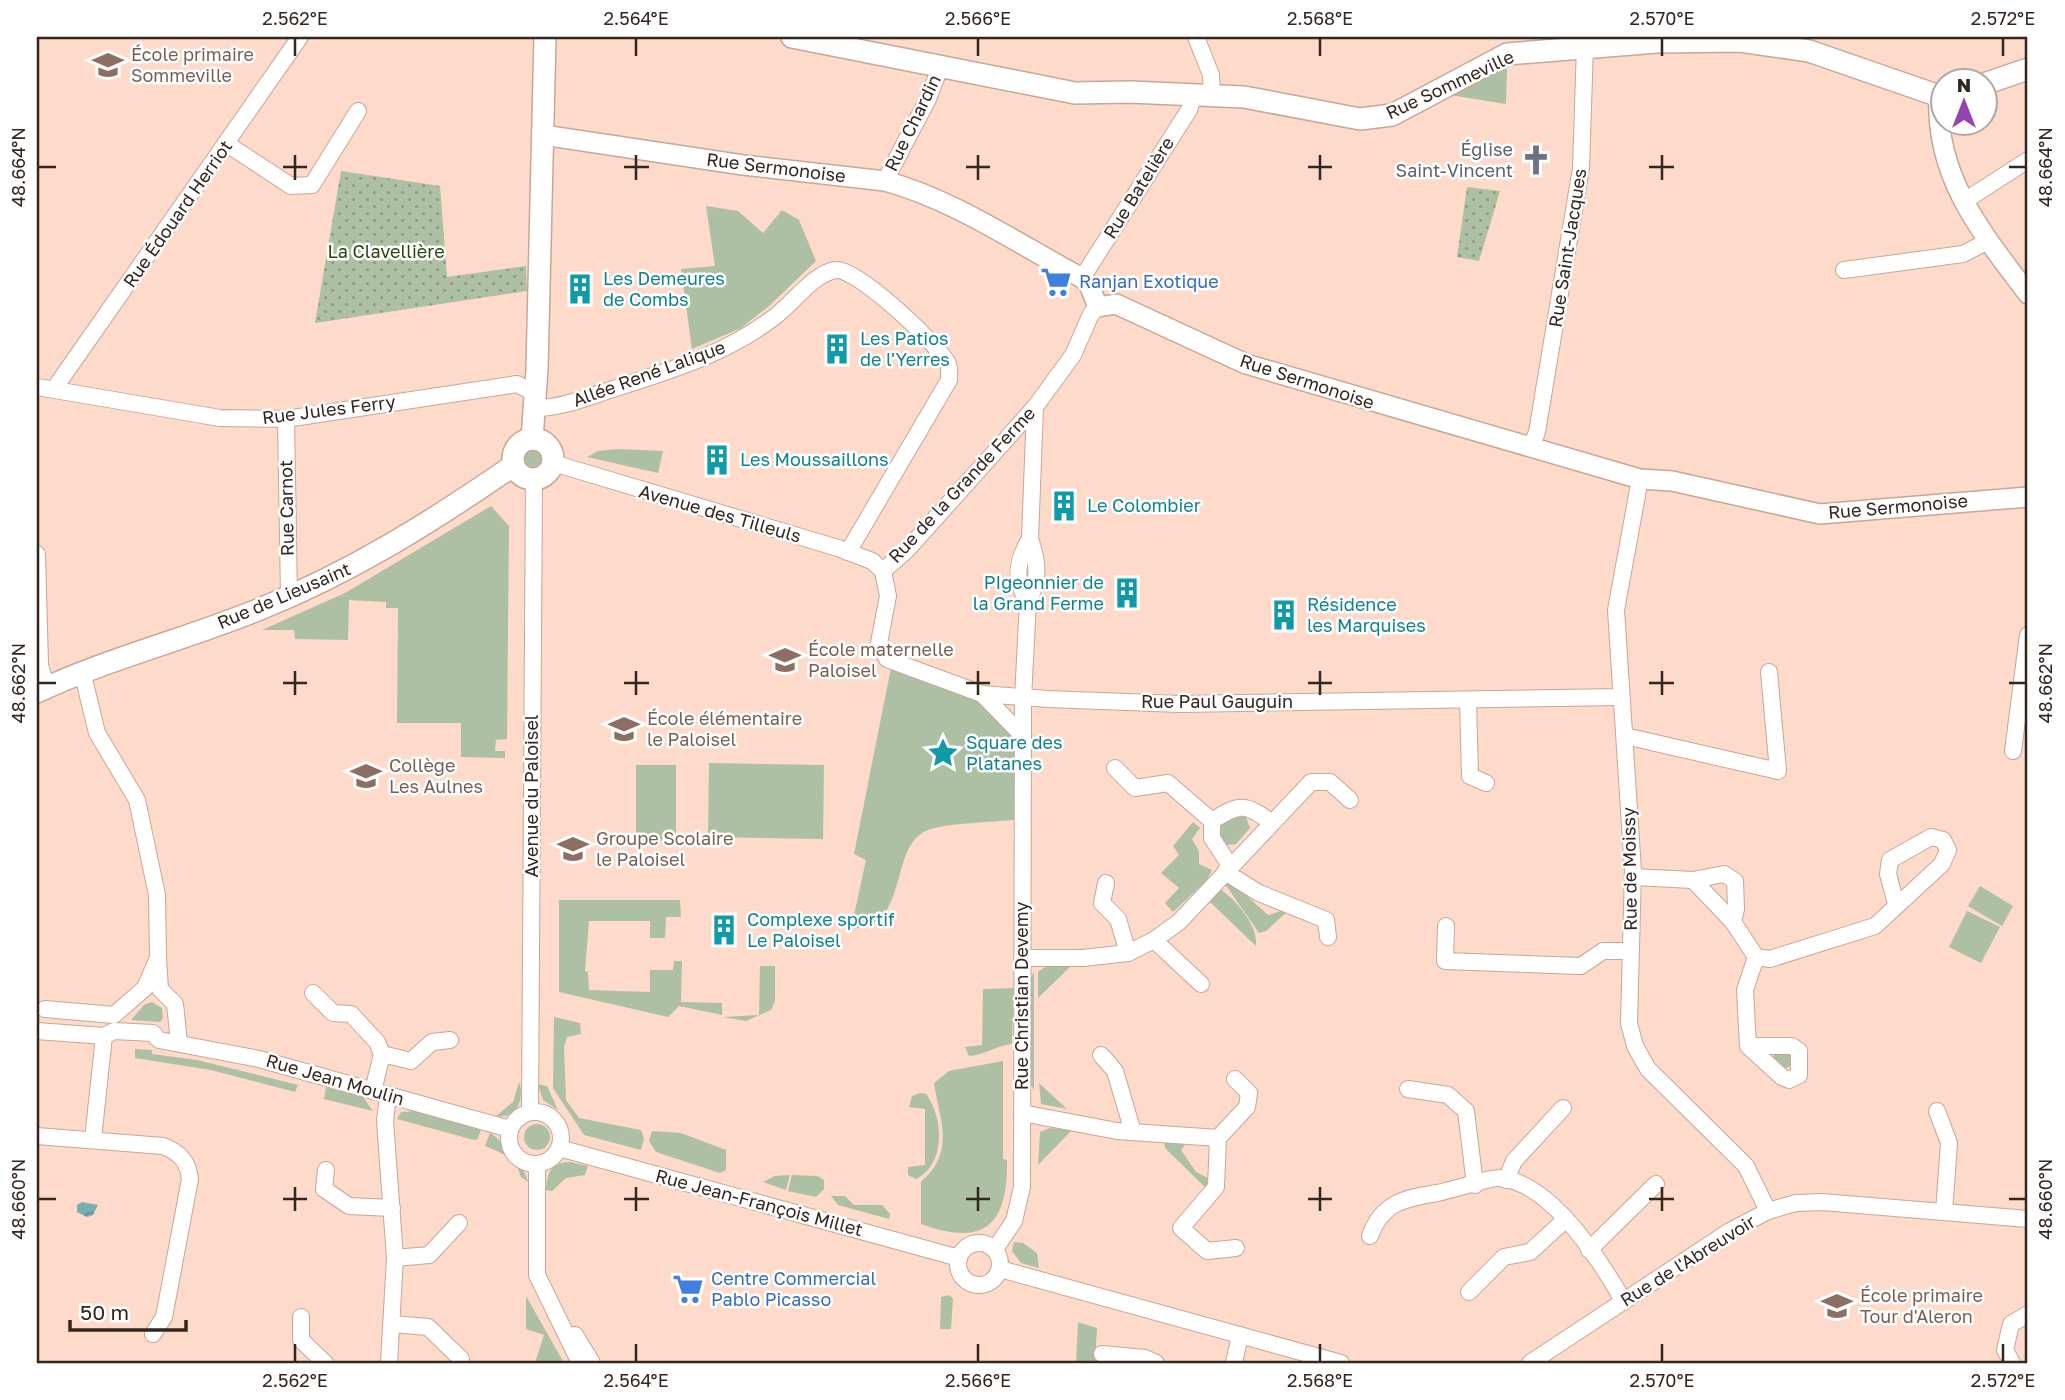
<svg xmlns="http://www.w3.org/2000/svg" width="2065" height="1400" font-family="'Golos Text',sans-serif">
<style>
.green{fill:#aec0a3}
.park{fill:url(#park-dots)}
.water{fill:url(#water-waves)}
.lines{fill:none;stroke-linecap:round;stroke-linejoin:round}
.minor-casing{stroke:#c8a696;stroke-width:18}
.tertiary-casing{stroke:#c8a696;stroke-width:22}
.secondary-casing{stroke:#c8a696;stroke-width:24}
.minor{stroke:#fff;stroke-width:16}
.tertiary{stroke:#fff;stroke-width:19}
.secondary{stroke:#fff;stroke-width:21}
.ticks{fill:none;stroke:#33261f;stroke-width:2.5}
.labels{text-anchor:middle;stroke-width:5;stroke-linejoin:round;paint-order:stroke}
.education-label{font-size:18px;fill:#785e54;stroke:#fff;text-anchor:start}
.street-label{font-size:18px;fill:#33261f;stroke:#fff}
.worship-label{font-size:18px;fill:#5b616d;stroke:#fff;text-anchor:end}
.park-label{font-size:18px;fill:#28470d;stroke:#fff}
.culture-label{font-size:18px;fill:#0d838f;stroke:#fff;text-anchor:start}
.shop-label{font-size:18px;fill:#366cbe;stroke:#fff;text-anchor:start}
.neatline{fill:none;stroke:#33261f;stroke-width:2.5}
.ticks-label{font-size:18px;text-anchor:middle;fill:#33261f}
</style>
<defs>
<pattern id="park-dots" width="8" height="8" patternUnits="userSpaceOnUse" patternTransform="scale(1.75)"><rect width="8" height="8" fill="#aec0a3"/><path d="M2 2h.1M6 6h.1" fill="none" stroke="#8e9c84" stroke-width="1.8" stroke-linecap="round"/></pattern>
<pattern id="water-waves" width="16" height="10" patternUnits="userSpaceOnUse" patternTransform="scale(1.75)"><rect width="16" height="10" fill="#75afb0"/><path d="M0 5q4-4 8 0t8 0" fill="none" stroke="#618e8f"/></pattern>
</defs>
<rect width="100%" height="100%" fill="#fddac9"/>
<g class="green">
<polygon points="1507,67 1506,104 1450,95"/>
<polygon points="706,206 738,211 763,233 782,210 799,220 816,261 768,307 741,328 692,349 681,269 715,266"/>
<polygon points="618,449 663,451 658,473 587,457 598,451"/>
<circle cx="533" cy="458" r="9"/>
<polygon points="491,506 509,526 507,739 496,740 495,751 505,751 505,758 461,757 461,723 397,723 398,608 386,608 386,602 349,600 348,640 295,639 294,630 262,630 345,593"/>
<path d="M 891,668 L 980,700 L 1018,735 L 1014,820 C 992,822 946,823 928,830 C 893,843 906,906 872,924 C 867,927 858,928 851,929 L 866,860 L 854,854 Z"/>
<polygon points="709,763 824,765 823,839 708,837"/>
<polygon points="636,765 676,765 676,842 636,841"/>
<polygon points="1236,817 1246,817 1250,828 1236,844 1227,845 1218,832 1220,821"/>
<polygon points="1193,822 1200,828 1192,839 1199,851 1199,864 1212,870 1207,880 1173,912 1165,903 1179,888 1161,873 1179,855 1173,846"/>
<polygon points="1229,880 1268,915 1281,911 1279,906 1289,910 1266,931 1259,933 1225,884"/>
<polygon points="1980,886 2013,906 2002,926 1968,906"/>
<path d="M 1220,889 C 1236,900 1258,925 1256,946 L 1210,902 Z"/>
<polygon points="559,900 680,900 681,917 666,917 665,938 650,938 650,921 589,921 585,971 588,972 589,990 650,992 650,970 673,970 674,961 682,961 681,1002 722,1003 722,1015 679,1006 668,1017 559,992"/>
<polygon points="1967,911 2000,927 1981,963 1949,947"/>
<polygon points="760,966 775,966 775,1001 771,1010 746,1021 723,1017 759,1015"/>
<polygon points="1047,966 1071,966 1038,998 1038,972"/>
<polygon points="1034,972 1034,1090 1030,1084 1030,979"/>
<path d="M 1014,988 L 1012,1044 C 997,1045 986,1055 969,1056 L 965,1047 L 982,1045 L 983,989 Z"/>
<polygon points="152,1002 162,1008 163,1018 160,1022 131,1020 144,1005"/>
<polygon points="554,1017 580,1023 581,1034 567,1037 564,1047 566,1100 579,1118 641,1130 644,1138 641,1150 584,1135 553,1088"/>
<polygon points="135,1049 152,1050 152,1054 197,1060 298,1085 295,1092 211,1070 135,1058"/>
<polygon points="1774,1053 1791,1053 1793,1057 1791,1066 1784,1069 1773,1060"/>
<path d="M 1003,1061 L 1003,1159 L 1007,1160 C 1008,1226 984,1247 921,1224 L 921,1182 C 956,1151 940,1123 934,1083 L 949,1071 Z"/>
<path d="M 519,1082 C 525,1098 517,1120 496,1116 L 513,1102 Z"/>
<polygon points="1039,1083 1067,1109 1041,1104"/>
<polygon points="538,1084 547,1086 558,1110 543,1100"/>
<polygon points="326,1087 363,1097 373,1111 324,1099"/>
<path d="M 920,1093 L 926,1094 C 944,1118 946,1165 916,1179 L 908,1175 L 908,1167 L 925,1165 L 925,1109 L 909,1107 L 912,1096 Z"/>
<polygon points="415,1111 481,1129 478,1139 474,1140 397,1119 401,1112"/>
<circle cx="537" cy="1137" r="13"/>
<polygon points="1050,1128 1072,1130 1038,1165 1040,1132"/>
<polygon points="652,1131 681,1133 726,1150 726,1170 720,1173 656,1152 649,1141"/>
<path d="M 490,1133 C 501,1138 526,1170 528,1182 L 520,1176 C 518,1159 500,1152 485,1146 Z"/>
<polygon points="1164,1140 1185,1145 1181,1150 1196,1172 1210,1179 1207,1189 1165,1148"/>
<path d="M 570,1162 L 588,1166 L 585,1175 L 566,1178 L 552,1191 L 546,1190 C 547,1173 551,1162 570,1162 Z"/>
<polygon points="790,1175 786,1190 763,1182 775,1176"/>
<polygon points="792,1175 818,1176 824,1180 824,1189 816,1197 788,1191"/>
<polygon points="831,1196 845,1196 854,1205 882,1205 890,1214 889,1219 838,1205"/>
<polygon points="1014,1242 1023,1243 1037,1253 1039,1268 1021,1263 1012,1251"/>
<polygon points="949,1295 953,1299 951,1329 940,1329 941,1297"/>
<polygon points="526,1296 564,1363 535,1363 544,1335 526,1329"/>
<polygon points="1078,1322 1097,1328 1095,1363 1076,1363"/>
</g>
<g class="park">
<polygon points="341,171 440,186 447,277 526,266 527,291 315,323"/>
<polygon points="1467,187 1500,191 1479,261 1457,257"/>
</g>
<polygon class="water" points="82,1202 98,1205 93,1215 87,1217 77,1212 77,1205"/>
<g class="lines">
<g class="minor-casing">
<g id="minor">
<polyline points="1196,37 1211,75 1212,96"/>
<polyline points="227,144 291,186 312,185 358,111"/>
<polyline points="885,181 928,99 941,65"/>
<polyline points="1963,202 2028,160"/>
<polyline points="1844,270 1963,254 1988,241"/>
<polyline points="1082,278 1189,110 1194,95"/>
<polyline points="37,387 220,418 286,419 517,384 536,394"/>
<polyline points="54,389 300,37"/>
<path d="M 536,408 C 561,408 588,397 613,389 C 669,371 726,354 773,318 C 792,305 813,273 836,270 C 856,267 940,346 948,364 C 950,368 949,376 949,380 L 848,552"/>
<polyline points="286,419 289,597"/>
<polyline points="1531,447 1537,432 1581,168 1585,46"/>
<polyline points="553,463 838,548 872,561 883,571 888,596 879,643 887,659 982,694 1048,699 1180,704 1621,697"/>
<polyline points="1640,479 1616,610 1633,871 1629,1023 1635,1046 1648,1069 1746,1166 1768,1211"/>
<polyline points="37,554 40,665 47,688"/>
<polyline points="883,571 907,550 1035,407 1073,355 1091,314 1098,307"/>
<path d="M 1028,601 C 1013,580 1017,560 1030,539"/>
<polyline points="82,671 97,733 137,800 157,895 158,958"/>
<polyline points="982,694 1023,736"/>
<polyline points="1468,700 1470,776 1486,783"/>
<polyline points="1625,736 1778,771 1769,672"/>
<polyline points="2013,751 2028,635"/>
<polyline points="1115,768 1135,788 1168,783 1212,821"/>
<path d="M 1230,866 L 1212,838 L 1212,821 C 1239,803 1246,803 1272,823"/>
<polyline points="1225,872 1259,893 1326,920 1328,937"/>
<polyline points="1633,877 1693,880 1724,874 1735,881 1736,909 1733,922"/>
<polyline points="1693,880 1733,922 1756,957 1770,959 1875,926 1942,864 1948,850 1943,840 1931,837 1890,860 1888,874 1896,904"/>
<polyline points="1106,883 1102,903 1118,919 1128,953"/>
<polyline points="1446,926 1445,961 1581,966 1603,951 1630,951"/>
<polyline points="1154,940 1201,984"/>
<polyline points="1022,958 1083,958 1128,953 1154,940 1179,922 1311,782 1330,782 1350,800"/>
<polyline points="313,993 333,1013 351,1014 377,1042 382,1054 411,1061 432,1042 450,1040"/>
<polyline points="45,1009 114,1015 145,988 158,958 160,989 175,1004 179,1043"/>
<polyline points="37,1031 104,1036 114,1031 153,1033 159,1040 259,1059 510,1129"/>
<polyline points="1748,1046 1792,1046 1799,1051 1799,1075 1789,1080 1782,1077 1748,1046 1745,990 1756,957"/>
<polyline points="1101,1055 1115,1071 1133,1132"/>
<polyline points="1235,1079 1249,1093 1247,1107 1218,1138 1216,1187 1181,1228 1207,1251 1236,1248"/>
<polyline points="1408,1089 1448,1095 1466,1111 1475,1185"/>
<polyline points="373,1091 382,1054"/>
<polyline points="388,1095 385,1121 395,1258 389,1363"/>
<polyline points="1937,1111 1949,1143 1944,1212"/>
<circle cx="535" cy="1138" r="26"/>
<polyline points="530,1112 534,479"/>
<polyline points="1022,1113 1117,1131 1218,1138"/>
<path d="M 37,1136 L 163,1146 C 179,1152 188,1161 190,1179 L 164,1317 L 153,1334"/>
<polyline points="93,1139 104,1036"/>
<polyline points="559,1148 959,1258"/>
<polyline points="537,1164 537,1275 580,1363"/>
<polyline points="326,1170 324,1189 349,1206 392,1208"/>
<polyline points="1506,1180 1514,1161 1563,1108"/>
<path d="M 1370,1236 C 1382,1202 1406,1198 1437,1193 C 1450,1191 1491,1177 1499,1178 C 1551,1182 1600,1260 1624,1302"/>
<circle cx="979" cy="1264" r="21"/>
<path d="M 995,1249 L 1014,1221 L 1022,1187 L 1023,698 L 1028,601 C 1040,581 1038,561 1030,539 L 1035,407"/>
<polyline points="1589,1250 1656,1184"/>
<polyline points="395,1258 429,1255 459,1223"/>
<polyline points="1000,1269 1341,1363"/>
<polyline points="1469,1292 1504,1257 1530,1252 1566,1219"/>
<polyline points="301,1317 301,1340 325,1363"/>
<polyline points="393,1324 428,1327 461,1359 461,1363"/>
<polyline points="575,1335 592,1363"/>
<polyline points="1102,1354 1145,1358 1156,1363"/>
<polyline points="1234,1363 1240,1335"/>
<polyline points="1530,1363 1730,1231 1768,1211 1796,1203 1822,1202 2028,1219"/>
<polyline points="2012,1363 2005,1350 2011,1324 2028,1314"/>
</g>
</g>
<g class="tertiary-casing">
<g id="tertiary">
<path d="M 1939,97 C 1935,178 1983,234 2028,294"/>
<path d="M 543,135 L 743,165 L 885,181 C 955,200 1018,244 1082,278 L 1089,285 L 1098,307 L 1116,304 L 1246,364 L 1640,479 L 1672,481 L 1820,514 L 2028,497"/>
</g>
</g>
<g class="secondary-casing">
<g id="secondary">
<polyline points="792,37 1075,93 1130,92 1244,97 1360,119 1392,115 1507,54 1657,42 1740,41 1809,51 1942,97"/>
<polyline points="1984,84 2028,69"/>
<circle cx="533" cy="459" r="20"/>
<polyline points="532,439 537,369 545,37"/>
<path d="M 37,692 C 109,658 187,639 260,609 C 352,572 433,521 514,465"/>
</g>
</g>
<use href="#minor" class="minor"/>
<use href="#tertiary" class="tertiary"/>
<use href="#secondary" class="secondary"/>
</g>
<path class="ticks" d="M 295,38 L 295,56M 636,38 L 636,56M 978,38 L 978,56M 1320,38 L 1320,56M 1662,38 L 1662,56M 2003,38 L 2003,56M 295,155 L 295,180M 636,155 L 636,180M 978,155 L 978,180M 1320,155 L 1320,180M 1662,155 L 1662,180M 38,167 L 56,167M 283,167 L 307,167M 624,167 L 649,167M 966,167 L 990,167M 1308,167 L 1332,167M 1649,167 L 1674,167M 2009,167 L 2026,167M 295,671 L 295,695M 636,671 L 636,695M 978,671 L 978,695M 1320,671 L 1320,695M 1662,671 L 1662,695M 38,683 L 56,683M 283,683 L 307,683M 624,683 L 649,683M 966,683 L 990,683M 1308,683 L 1332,683M 1649,683 L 1674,683M 2009,683 L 2026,683M 295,1187 L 295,1211M 636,1187 L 636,1211M 978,1187 L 978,1211M 1320,1187 L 1320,1211M 1662,1187 L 1662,1211M 38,1199 L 56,1199M 283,1199 L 307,1199M 624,1199 L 649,1199M 966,1199 L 990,1199M 1308,1199 L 1332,1199M 1649,1199 L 1674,1199M 2009,1199 L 2026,1199M 295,1344 L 295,1362M 636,1344 L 636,1362M 978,1344 L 978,1362M 1320,1344 L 1320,1362M 1662,1344 L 1662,1362M 2003,1344 L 2003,1362"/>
<defs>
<g id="school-bare" transform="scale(2.415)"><path d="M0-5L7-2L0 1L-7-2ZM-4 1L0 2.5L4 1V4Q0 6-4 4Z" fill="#8d6e63" stroke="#fff" stroke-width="2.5" paint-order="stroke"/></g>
<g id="church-bare" transform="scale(2.415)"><path d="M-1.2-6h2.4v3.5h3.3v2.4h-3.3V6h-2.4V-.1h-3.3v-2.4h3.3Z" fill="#6b7280" stroke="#fff" stroke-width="2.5" paint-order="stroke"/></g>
<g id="supermarket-bare" transform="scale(2.415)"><path d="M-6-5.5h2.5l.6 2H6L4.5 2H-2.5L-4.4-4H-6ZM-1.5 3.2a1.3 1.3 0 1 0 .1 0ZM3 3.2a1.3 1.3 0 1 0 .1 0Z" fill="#3f7fe0" stroke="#fff" stroke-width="2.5" paint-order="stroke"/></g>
<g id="building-bare" transform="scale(2.415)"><path d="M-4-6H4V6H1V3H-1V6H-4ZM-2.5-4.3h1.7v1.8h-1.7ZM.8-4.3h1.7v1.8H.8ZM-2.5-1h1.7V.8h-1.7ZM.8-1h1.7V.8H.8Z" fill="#0f9aa8" stroke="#fff" stroke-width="2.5" paint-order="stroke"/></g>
<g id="sight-bare" transform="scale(2.415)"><path d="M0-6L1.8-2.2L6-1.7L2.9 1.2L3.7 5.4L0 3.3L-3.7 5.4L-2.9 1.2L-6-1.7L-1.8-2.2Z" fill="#0f9aa8" stroke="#fff" stroke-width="2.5" paint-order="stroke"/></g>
</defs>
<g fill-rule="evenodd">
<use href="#school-bare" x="108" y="65"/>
<use href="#church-bare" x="1536" y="160"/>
<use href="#supermarket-bare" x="1056" y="282"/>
<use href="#building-bare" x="580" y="289"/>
<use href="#building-bare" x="837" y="349"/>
<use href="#building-bare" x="717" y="460"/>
<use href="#building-bare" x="1064" y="506"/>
<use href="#building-bare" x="1127" y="593"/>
<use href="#building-bare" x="1284" y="615"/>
<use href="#school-bare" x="785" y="660"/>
<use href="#school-bare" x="624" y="729"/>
<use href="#sight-bare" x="943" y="753"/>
<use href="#school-bare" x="366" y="776"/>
<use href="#school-bare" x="573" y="849"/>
<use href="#building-bare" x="724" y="930"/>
<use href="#supermarket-bare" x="688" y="1289"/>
<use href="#school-bare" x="1837" y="1306"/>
</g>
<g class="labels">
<g class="education-label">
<text x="131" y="61">École primaire<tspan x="131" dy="21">Sommeville</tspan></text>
<text x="808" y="656">École maternelle<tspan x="808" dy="21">Paloisel</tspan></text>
<text x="647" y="725">École élémentaire<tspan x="647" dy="21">le Paloisel</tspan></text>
<text x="389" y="772">Collège<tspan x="389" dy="21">Les Aulnes</tspan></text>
<text x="596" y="845">Groupe Scolaire<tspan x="596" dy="21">le Paloisel</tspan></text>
<text x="1860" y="1302">École primaire<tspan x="1860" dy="21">Tour d'Aleron</tspan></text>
</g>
<g class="street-label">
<text transform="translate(1450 85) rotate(-25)" y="6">Rue Sommeville</text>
<text transform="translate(913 123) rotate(-64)" y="6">Rue Chardin</text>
<text transform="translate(776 168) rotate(7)" y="6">Rue Sermonoise</text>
<text transform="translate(1139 188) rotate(-58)" y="6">Rue Batelière</text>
<text transform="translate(178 214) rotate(-55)" y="6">Rue Édouard Herriot</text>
<text transform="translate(1568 248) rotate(-81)" y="6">Rue Saint-Jacques</text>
<text transform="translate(649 374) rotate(-20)" y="6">Allée René Lalique</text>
<text transform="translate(1307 382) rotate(18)" y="6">Rue Sermonoise</text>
<text transform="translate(329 410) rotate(-7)" y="6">Rue Jules Ferry</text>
<text transform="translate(962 485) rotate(-47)" y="6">Rue de la Grande Ferme</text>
<text transform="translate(1898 507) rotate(-5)" y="6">Rue Sermonoise</text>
<text transform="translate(287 508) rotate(-91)" y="6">Rue Carnot</text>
<text transform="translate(720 514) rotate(16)" y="6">Avenue des Tilleuls</text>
<text transform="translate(284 596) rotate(-23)" y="6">Rue de Lieusaint</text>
<text x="1217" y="708">Rue Paul Gauguin</text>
<text transform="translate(532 796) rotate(-90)" y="6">Avenue du Paloisel</text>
<text transform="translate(1630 869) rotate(-91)" y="6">Rue de Moissy</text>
<text transform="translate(1022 996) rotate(-90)" y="6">Rue Christian Devemy</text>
<text transform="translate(335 1080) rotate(16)" y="6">Rue Jean Moulin</text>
<text transform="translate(759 1203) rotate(15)" y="6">Rue Jean-François Millet</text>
<text transform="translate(1688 1261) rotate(-32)" y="6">Rue de l'Abreuvoir</text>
</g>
<g class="worship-label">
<text x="1513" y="156">Église<tspan x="1513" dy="21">Saint-Vincent</tspan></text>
</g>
<g class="park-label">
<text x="386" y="258">La Clavellière</text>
</g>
<g class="culture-label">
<text x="603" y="285">Les Demeures<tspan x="603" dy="21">de Combs</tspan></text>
<text x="860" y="345">Les Patios<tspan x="860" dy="21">de l'Yerres</tspan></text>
<text x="740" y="466">Les Moussaillons</text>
<text x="1087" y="512">Le Colombier</text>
<text x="1104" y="589" text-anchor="end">PIgeonnier de<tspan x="1104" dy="21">la Grand Ferme</tspan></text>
<text x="1307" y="611">Résidence<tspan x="1307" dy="21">les Marquises</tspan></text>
<text x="966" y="749">Square des<tspan x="966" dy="21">Platanes</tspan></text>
<text x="747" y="926">Complexe sportif<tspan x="747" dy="21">Le Paloisel</tspan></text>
</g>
<g class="shop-label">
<text x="1079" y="288">Ranjan Exotique</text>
<text x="711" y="1285">Centre Commercial<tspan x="711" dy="21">Pablo Picasso</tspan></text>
</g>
</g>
<rect width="2065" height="1400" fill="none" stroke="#ffffff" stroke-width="77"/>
<g transform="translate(1964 102)"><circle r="33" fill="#ffffff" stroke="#ada8a5" stroke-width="2"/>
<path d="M0-5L12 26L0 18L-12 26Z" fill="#9543b2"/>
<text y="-10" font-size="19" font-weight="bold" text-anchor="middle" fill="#33261f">N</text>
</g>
<path d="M70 1320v10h116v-10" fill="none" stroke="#33261f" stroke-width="3.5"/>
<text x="80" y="1320" font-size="21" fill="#33261f" stroke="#ffffff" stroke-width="5" paint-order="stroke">50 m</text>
<rect x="38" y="38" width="1988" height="1324" class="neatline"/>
<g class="ticks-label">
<text x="295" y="25">2.562°E</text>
<text x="636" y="25">2.564°E</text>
<text x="978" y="25">2.566°E</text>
<text x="1320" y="25">2.568°E</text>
<text x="1662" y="25">2.570°E</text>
<text x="2003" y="25">2.572°E</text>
<text transform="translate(19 167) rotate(-90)" y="6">48.664°N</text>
<text transform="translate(2046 167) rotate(-90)" y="6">48.664°N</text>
<text transform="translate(19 683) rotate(-90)" y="6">48.662°N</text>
<text transform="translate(2046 683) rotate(-90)" y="6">48.662°N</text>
<text transform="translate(19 1199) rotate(-90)" y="6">48.660°N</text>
<text transform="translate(2046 1199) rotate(-90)" y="6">48.660°N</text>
<text x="295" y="1387">2.562°E</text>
<text x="636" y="1387">2.564°E</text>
<text x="978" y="1387">2.566°E</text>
<text x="1320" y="1387">2.568°E</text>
<text x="1662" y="1387">2.570°E</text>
<text x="2003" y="1387">2.572°E</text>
</g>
</svg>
